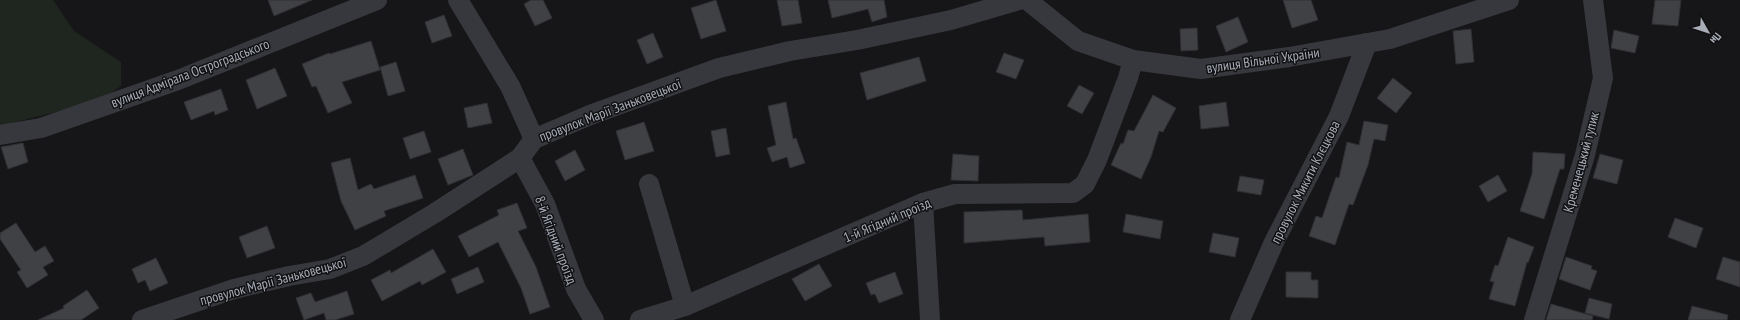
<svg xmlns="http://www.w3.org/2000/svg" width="1740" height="320" font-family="'PT Sans Narrow',sans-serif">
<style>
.green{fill:#1e261f}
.building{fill:#404145;stroke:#303034}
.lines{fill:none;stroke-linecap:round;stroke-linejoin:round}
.minor{stroke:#37383d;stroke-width:20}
.labels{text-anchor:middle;stroke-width:3;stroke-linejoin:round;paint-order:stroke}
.street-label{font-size:14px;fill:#a8adb8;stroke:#111113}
</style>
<rect width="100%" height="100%" fill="#161618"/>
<polygon class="green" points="0,0 53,0 74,31 121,62 121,86 99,101 0,126"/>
<g class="building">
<polygon points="268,0 312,0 274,16"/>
<polygon points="531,0 543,0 552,18 535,26 524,4"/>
<polygon points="716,0 726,31 701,39 691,8"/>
<polygon points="777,0 798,0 802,23 782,26"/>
<polygon points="828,0 884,0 887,17 872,22 868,9 832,18"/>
<polygon points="1283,0 1311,0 1318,20 1292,28"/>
<polygon points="1655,0 1681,0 1678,26 1652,24"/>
<polygon points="444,15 452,36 432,43 425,22"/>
<polygon points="1238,17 1248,42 1226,52 1216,26"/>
<polygon points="1197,28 1198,50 1181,51 1180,29"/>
<polygon points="1471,29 1474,62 1456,64 1453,31"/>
<polygon points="1614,30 1639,36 1635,53 1611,48"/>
<polygon points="653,33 663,57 647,64 637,40"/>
<polygon points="371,41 380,70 342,82 352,103 328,113 316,86 312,87 302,64 329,53 330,54"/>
<polygon points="1004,53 1024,60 1016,79 996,72"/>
<polygon points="919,57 926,81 867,100 860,73"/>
<polygon points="396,62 405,91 388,96 380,67"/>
<polygon points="275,68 287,96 257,109 246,80"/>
<polygon points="1393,78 1412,93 1396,113 1377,98"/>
<polygon points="1079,85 1094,93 1082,114 1067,106"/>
<polygon points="221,89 228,110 215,115 214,111 191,120 184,102"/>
<polygon points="1153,95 1176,108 1163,132 1159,131 1151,157 1141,179 1111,165 1121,143 1123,144 1128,130 1134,131"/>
<polygon points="786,102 793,139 796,138 805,163 790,168 787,157 772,162 767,148 776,145 768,106"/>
<polygon points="1226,102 1229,126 1201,129 1199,106"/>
<polygon points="487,103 492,123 468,128 464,108"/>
<polygon points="1364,121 1388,125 1385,141 1374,139 1368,165 1353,205 1349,204 1335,245 1309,236 1316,216 1322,218 1336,177 1339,178 1347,142 1359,145"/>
<polygon points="644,122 654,151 625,160 616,131"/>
<polygon points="726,128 730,154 716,157 711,131"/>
<polygon points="424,131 431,152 410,159 403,138"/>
<polygon points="23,143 28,162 8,169 1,147"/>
<polygon points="463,149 473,175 448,185 438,159"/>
<polygon points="575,150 585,170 565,181 555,161"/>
<polygon points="1533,152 1565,154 1564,169 1560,169 1544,219 1520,211 1532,174"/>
<polygon points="953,154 979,156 978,181 951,180"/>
<polygon points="1600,154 1623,160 1617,184 1593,178"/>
<polygon points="350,158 358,190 371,184 374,189 415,175 423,198 384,211 386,216 355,230 341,201 331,163"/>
<polygon points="1498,175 1507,191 1488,202 1479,186"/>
<polygon points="1240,176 1264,180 1261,195 1237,191"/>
<polygon points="517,203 527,228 518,231 536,267 550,307 530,314 521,288 498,242 469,257 458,236 499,215 497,210"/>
<polygon points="1022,210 1023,220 1088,214 1090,242 1045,246 1044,237 964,243 964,212"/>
<polygon points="1126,214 1163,221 1160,239 1123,232"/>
<polygon points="1675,218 1703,228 1696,248 1668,237"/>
<polygon points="16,223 35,252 45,246 54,261 43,267 48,275 27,288 17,272 21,270 0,239 0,233"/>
<polygon points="267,226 275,248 247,258 239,237"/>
<polygon points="1213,233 1239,238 1235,257 1209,252"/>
<polygon points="1508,237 1534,247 1528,263 1527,262 1515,306 1489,299 1494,282 1490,281 1495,265 1498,266"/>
<polygon points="433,249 446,272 422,285 420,281 382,301 371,280 390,270 391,273"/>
<polygon points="1566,257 1592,266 1591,269 1597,271 1590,290 1559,279"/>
<polygon points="1723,257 1740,262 1740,287 1716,279"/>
<polygon points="156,258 168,283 150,291 145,280 138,283 132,269"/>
<polygon points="819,264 832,286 805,301 792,279"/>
<polygon points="478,267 484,282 457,294 451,279"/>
<polygon points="895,272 903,294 879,303 875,294 871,295 866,283"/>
<polygon points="1286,272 1311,272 1311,280 1318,280 1318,298 1286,297"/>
<polygon points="87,290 99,308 81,320 38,320 64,308 63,306"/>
<polygon points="347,291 354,314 335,320 326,320 324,313 304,320 296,298 311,293 315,302"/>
<polygon points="1589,298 1612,304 1609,319 1585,313"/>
<polygon points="1551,304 1593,316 1592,320 1546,320"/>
<polygon points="1692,306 1728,315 1727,320 1688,320"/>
</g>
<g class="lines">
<g class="minor">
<polyline points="458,0 510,86 534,139"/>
<polyline points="1027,0 1078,41 1133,60 1201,69 1289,57 1390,39 1509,0"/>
<polyline points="0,135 41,128 178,80 377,0"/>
<polyline points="520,158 545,204 576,289 594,320"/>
<polyline points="649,184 685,306"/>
<polyline points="923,203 930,320"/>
<polyline points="142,320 234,289 289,276 330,269 363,256 435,213 520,158 534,139 590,115 719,68 790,51 857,40 951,20 1019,0"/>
<polyline points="640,320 685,306 923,203 955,194 1073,193 1085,184 1097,160 1128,78 1133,60"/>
<polyline points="1240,320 1274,242 1339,116 1367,43"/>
<polyline points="1534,320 1585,155 1603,78 1593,0"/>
</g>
</g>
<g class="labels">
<g class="street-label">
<text transform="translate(1263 60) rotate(-8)" y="5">вулиця Вільної України</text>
<text transform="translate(190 73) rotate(-21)" y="5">вулиця Адмірала Остроградського</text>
<text transform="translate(610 110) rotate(-21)" y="5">провулок Марії Заньковецької</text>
<text transform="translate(1581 162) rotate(-75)" y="5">Кременецький тупик</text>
<text transform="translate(1305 182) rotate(-63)" y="5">провулок Микити Клєцкова</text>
<text transform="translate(887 220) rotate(-23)" y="5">1-й Ягідний проїзд</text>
<text transform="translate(556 240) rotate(69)" y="5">8-й Ягідний проїзд</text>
<text transform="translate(273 281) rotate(-15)" y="5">провулок Марії Заньковецької</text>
</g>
</g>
<g transform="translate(1708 32) rotate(129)" stroke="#111113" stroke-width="3" paint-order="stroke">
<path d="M0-3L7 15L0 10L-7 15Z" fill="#a8adb8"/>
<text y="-6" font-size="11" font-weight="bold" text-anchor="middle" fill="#a8adb8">Пн</text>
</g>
</svg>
